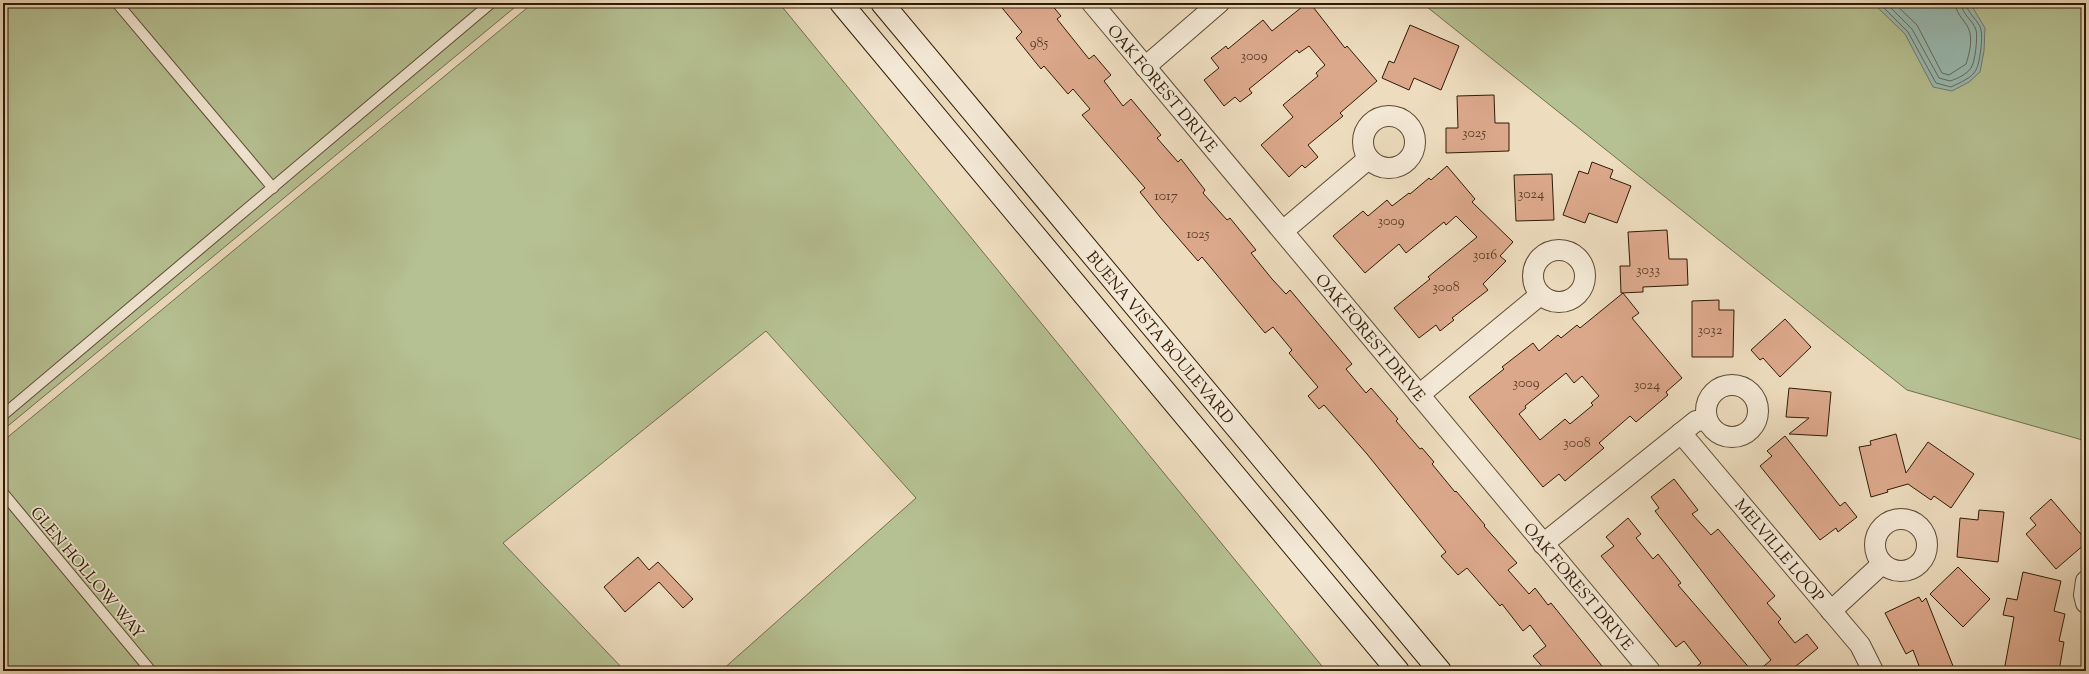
<svg xmlns="http://www.w3.org/2000/svg" width="2089" height="674" font-family="'Sorts Mill Goudy',serif">
<style>
.green{fill:#b6c193;stroke:#736e4c}
.water{fill:#99bbb3;stroke:#6f7b6d}
.lines{fill:none;stroke-linecap:round;stroke-linejoin:round}
.shore{stroke:#646b5c;stroke-width:1}
.building{fill:#dca88c;stroke:#301b05;fill-rule:evenodd}
.lane-casing{stroke:#5f4b33;stroke-width:12}
.street-casing{stroke:#5f4b33;stroke-width:22}
.secondary-casing{stroke:#301b05;stroke-width:24}
.lane{stroke:#f3e8d5;stroke-width:10}
.street{stroke:#f3e8d5;stroke-width:20}
.secondary{stroke:#f3e8d5;stroke-width:22}
.labels{text-anchor:middle;stroke-width:3.5;stroke-linejoin:round;paint-order:stroke}
.number-label{font-size:14px;fill:#5b3e27}
.street-label{font-size:16px;fill:#301b05;stroke:#f3e8d5}
</style>
<rect width="100%" height="100%" fill="#eddcbe"/>
<filter id="stains"><feTurbulence type="fractalNoise" baseFrequency=".005" numOctaves="4"/><feColorMatrix values="0 0 0 0 .2 0 0 0 0 .09 0 0 0 0 .02 0 0 0 .5 -.17"/></filter>
<radialGradient id="worn" r=".72"><stop offset=".6" stop-color="#630" stop-opacity="0"/><stop offset="1" stop-color="#630" stop-opacity=".3"/></radialGradient>
<g class="green">
<polygon points="3,3 520,3 3,430"/>
<polygon points="533,3 779,3 1326,671 721,671 916,498 766,331 503,543 625,671 3,671 3,441"/>
<polygon points="1422,3 2086,3 2086,441 1907,390"/>
</g>
<polygon class="water" points="1873,3 1970,3 1985,28 1984,51 1980,72 1969,82 1952,91 1933,87 1905,34"/>
<g class="lines">
<g class="shore">
<path d="M 1879,3 L 1908,32 L 1936,83 L 1951,87 C 1959,83 1972,78 1976,70 C 1980,63 1983,37 1981,30 C 1979,20 1967,14 1966,3"/>
<path d="M 1886,3 L 1912,29 L 1939,78 L 1950,81 C 1957,79 1967,74 1971,68 C 1975,63 1978,36 1976,30 C 1973,20 1962,15 1961,3"/>
<path d="M 1894,3 L 1917,25 L 1942,73 L 1949,75 L 1966,64 C 1969,55 1972,43 1970,33 C 1968,22 1956,16 1955,3"/>
</g>
</g>
<g class="building">
<polygon points="998,3 1050,3 1061,16 1057,19 1089,59 1094,55 1111,75 1104,81 1123,106 1131,99 1161,135 1157,138 1178,162 1181,159 1205,190 1203,193 1227,220 1230,218 1256,250 1251,253 1272,279 1286,294 1290,290 1352,364 1346,369 1366,393 1371,388 1398,419 1396,421 1420,449 1422,448 1434,462 1432,464 1455,492 1456,491 1485,525 1484,526 1517,563 1508,570 1529,594 1535,588 1548,605 1551,603 1606,671 1546,671 1533,656 1546,646 1530,625 1523,631 1502,604 1500,606 1467,568 1458,575 1441,556 1446,552 1367,454 1324,405 1319,409 1308,396 1318,387 1289,353 1292,350 1273,327 1265,333 1202,257 1198,261 1160,217 1140,192 1145,188 1082,115 1090,109 1073,89 1068,94 1044,66 1041,69 1016,38 1022,32"/>
<polygon points="1307,3 1310,3 1345,48 1347,46 1377,81 1340,113 1343,116 1308,145 1318,157 1305,168 1302,165 1289,177 1261,145 1293,117 1283,105 1318,76 1316,73 1325,65 1309,46 1299,53 1297,50 1249,89 1252,93 1240,102 1235,97 1224,106 1204,80 1219,68 1211,58 1226,46 1228,49 1263,20 1272,31"/>
<polygon points="1410,25 1459,46 1441,90 1414,78 1409,90 1382,78 1389,61 1394,63"/>
<polygon points="1494,95 1495,123 1509,123 1509,151 1446,153 1446,128 1458,128 1457,96"/>
<polygon points="1592,162 1613,170 1610,178 1631,186 1617,223 1589,213 1585,223 1563,215 1579,171 1588,174"/>
<polygon points="1447,166 1475,199 1472,202 1513,242 1500,256 1506,261 1483,284 1488,290 1452,318 1454,320 1440,331 1436,325 1419,338 1394,308 1430,279 1428,277 1477,237 1456,216 1446,225 1444,222 1406,253 1399,244 1365,273 1333,236 1363,211 1368,216 1387,200 1392,206 1409,193 1410,194 1429,178 1431,180"/>
<polygon points="1552,174 1554,220 1516,221 1514,175"/>
<polygon points="1667,230 1669,259 1687,259 1688,285 1643,287 1643,292 1621,293 1620,266 1630,266 1628,232"/>
<path d="M 1623,293 L 1639,313 L 1632,318 L 1682,378 L 1666,392 L 1668,395 L 1636,422 L 1630,416 L 1599,443 L 1604,448 L 1565,481 L 1559,474 L 1543,487 L 1469,397 L 1504,369 L 1502,367 L 1533,343 L 1539,351 L 1558,335 L 1561,338 L 1577,325 L 1580,328 ZM 1566,373 L 1574,383 L 1582,376 L 1599,396 L 1591,403 L 1593,405 L 1570,424 L 1565,419 L 1540,440 L 1519,414 L 1526,408 L 1525,406 Z"/>
<polygon points="1719,300 1719,310 1734,310 1733,357 1692,357 1692,301"/>
<polygon points="1785,319 1811,347 1780,377 1763,358 1760,360 1751,350"/>
<polygon points="1789,388 1831,392 1827,436 1789,434 1809,418 1786,417"/>
<polygon points="1896,434 1906,473 1928,442 1974,474 1951,508 1934,496 1931,500 1908,484 1887,490 1888,492 1871,497 1859,447 1871,445 1870,441"/>
<polygon points="1785,436 1840,506 1845,502 1857,517 1838,532 1836,528 1820,540 1760,466 1772,456 1767,451"/>
<polygon points="1674,479 1698,510 1692,514 1711,535 1718,529 1775,596 1767,603 1781,619 1778,622 1795,643 1807,634 1818,648 1790,671 1758,671 1771,660 1655,511 1659,508 1651,497"/>
<polygon points="2051,499 2086,540 2086,543 2056,569 2026,534 2036,525 2030,518"/>
<polygon points="1979,510 2004,512 1998,562 1957,557 1960,518 1978,520"/>
<polygon points="1628,518 1641,534 1636,538 1653,559 1658,554 1681,583 1678,585 1752,671 1691,671 1701,663 1684,641 1676,647 1601,556 1614,546 1606,537"/>
<polygon points="638,557 649,570 658,562 693,599 683,608 659,582 625,612 604,587"/>
<polygon points="1958,567 1990,599 1963,627 1930,594"/>
<polygon points="2023,572 2061,581 2054,611 2065,614 2059,641 2064,642 2059,671 2004,671 2014,617 2003,615 2007,598 2017,600"/>
<polygon points="1919,597 1922,602 1926,598 1955,671 1921,671 1913,650 1906,654 1885,613"/>
</g>
<g class="lines">
<g class="lane-casing">
<g id="lane">
<polyline points="117,3 273,188"/>
<polyline points="3,415 491,3"/>
<polyline points="3,493 151,671"/>
</g>
</g>
<g class="street-casing">
<g id="street">
<polyline points="1092,3 1650,671"/>
<polyline points="1145,67 1219,3"/>
<circle cx="1389" cy="142" r="26"/>
<polyline points="1283,231 1368,159"/>
<circle cx="1559" cy="276" r="26"/>
<circle cx="1732" cy="411" r="26"/>
<polyline points="1419,395 1540,295"/>
<polyline points="1681,433 1860,645 1873,671"/>
<circle cx="1901" cy="545" r="26"/>
<polyline points="1543,544 1696,421 1707,420"/>
<polyline points="2086,581 2084,595 2086,603"/>
<polyline points="1831,611 1882,564"/>
</g>
</g>
<g class="secondary-casing">
<g id="secondary">
<polyline points="841,3 1398,671"/>
<polyline points="882,3 1440,671"/>
</g>
</g>
<use href="#lane" class="lane"/>
<use href="#street" class="street"/>
<use href="#secondary" class="secondary"/>
</g>
<g class="labels">
<g class="number-label">
<text x="1039" y="47">985</text>
<text x="1254" y="60">3009</text>
<text x="1474" y="137">3025</text>
<text x="1531" y="198">3024</text>
<text x="1166" y="200">1017</text>
<text x="1391" y="225">3009</text>
<text x="1198" y="238">1025</text>
<text x="1485" y="259">3016</text>
<text x="1648" y="274">3033</text>
<text x="1446" y="291">3008</text>
<text x="1710" y="334">3032</text>
<text x="1526" y="387">3009</text>
<text x="1647" y="389">3024</text>
<text x="1577" y="447">3008</text>
</g>
<g class="street-label">
<text transform="translate(1163 88) rotate(50)" y="6">OAK FOREST DRIVE</text>
<text transform="translate(1161 337) rotate(50)" y="6">BUENA VISTA BOULEVARD</text>
<text transform="translate(1371 337) rotate(50)" y="6">OAK FOREST DRIVE</text>
<text transform="translate(1780 550) rotate(50)" y="6">MELVILLE LOOP</text>
<text transform="translate(88 572) rotate(50)" y="6">GLEN HOLLOW WAY</text>
<text transform="translate(1579 586) rotate(50)" y="6">OAK FOREST DRIVE</text>
</g>
</g>
<rect width="2089" height="674" fill="none" stroke="#eddcbe" stroke-width="16"/>
<rect x="4" y="4" width="2081" height="666" fill="none" stroke="#301b05" stroke-width="2"/>
<rect x="8" y="8" width="2073" height="658" fill="none" stroke="#301b05"/>
<rect width="100%" height="100%" filter="url(#stains)"/>
<rect width="100%" height="100%" fill="url(#worn)"/>
</svg>
